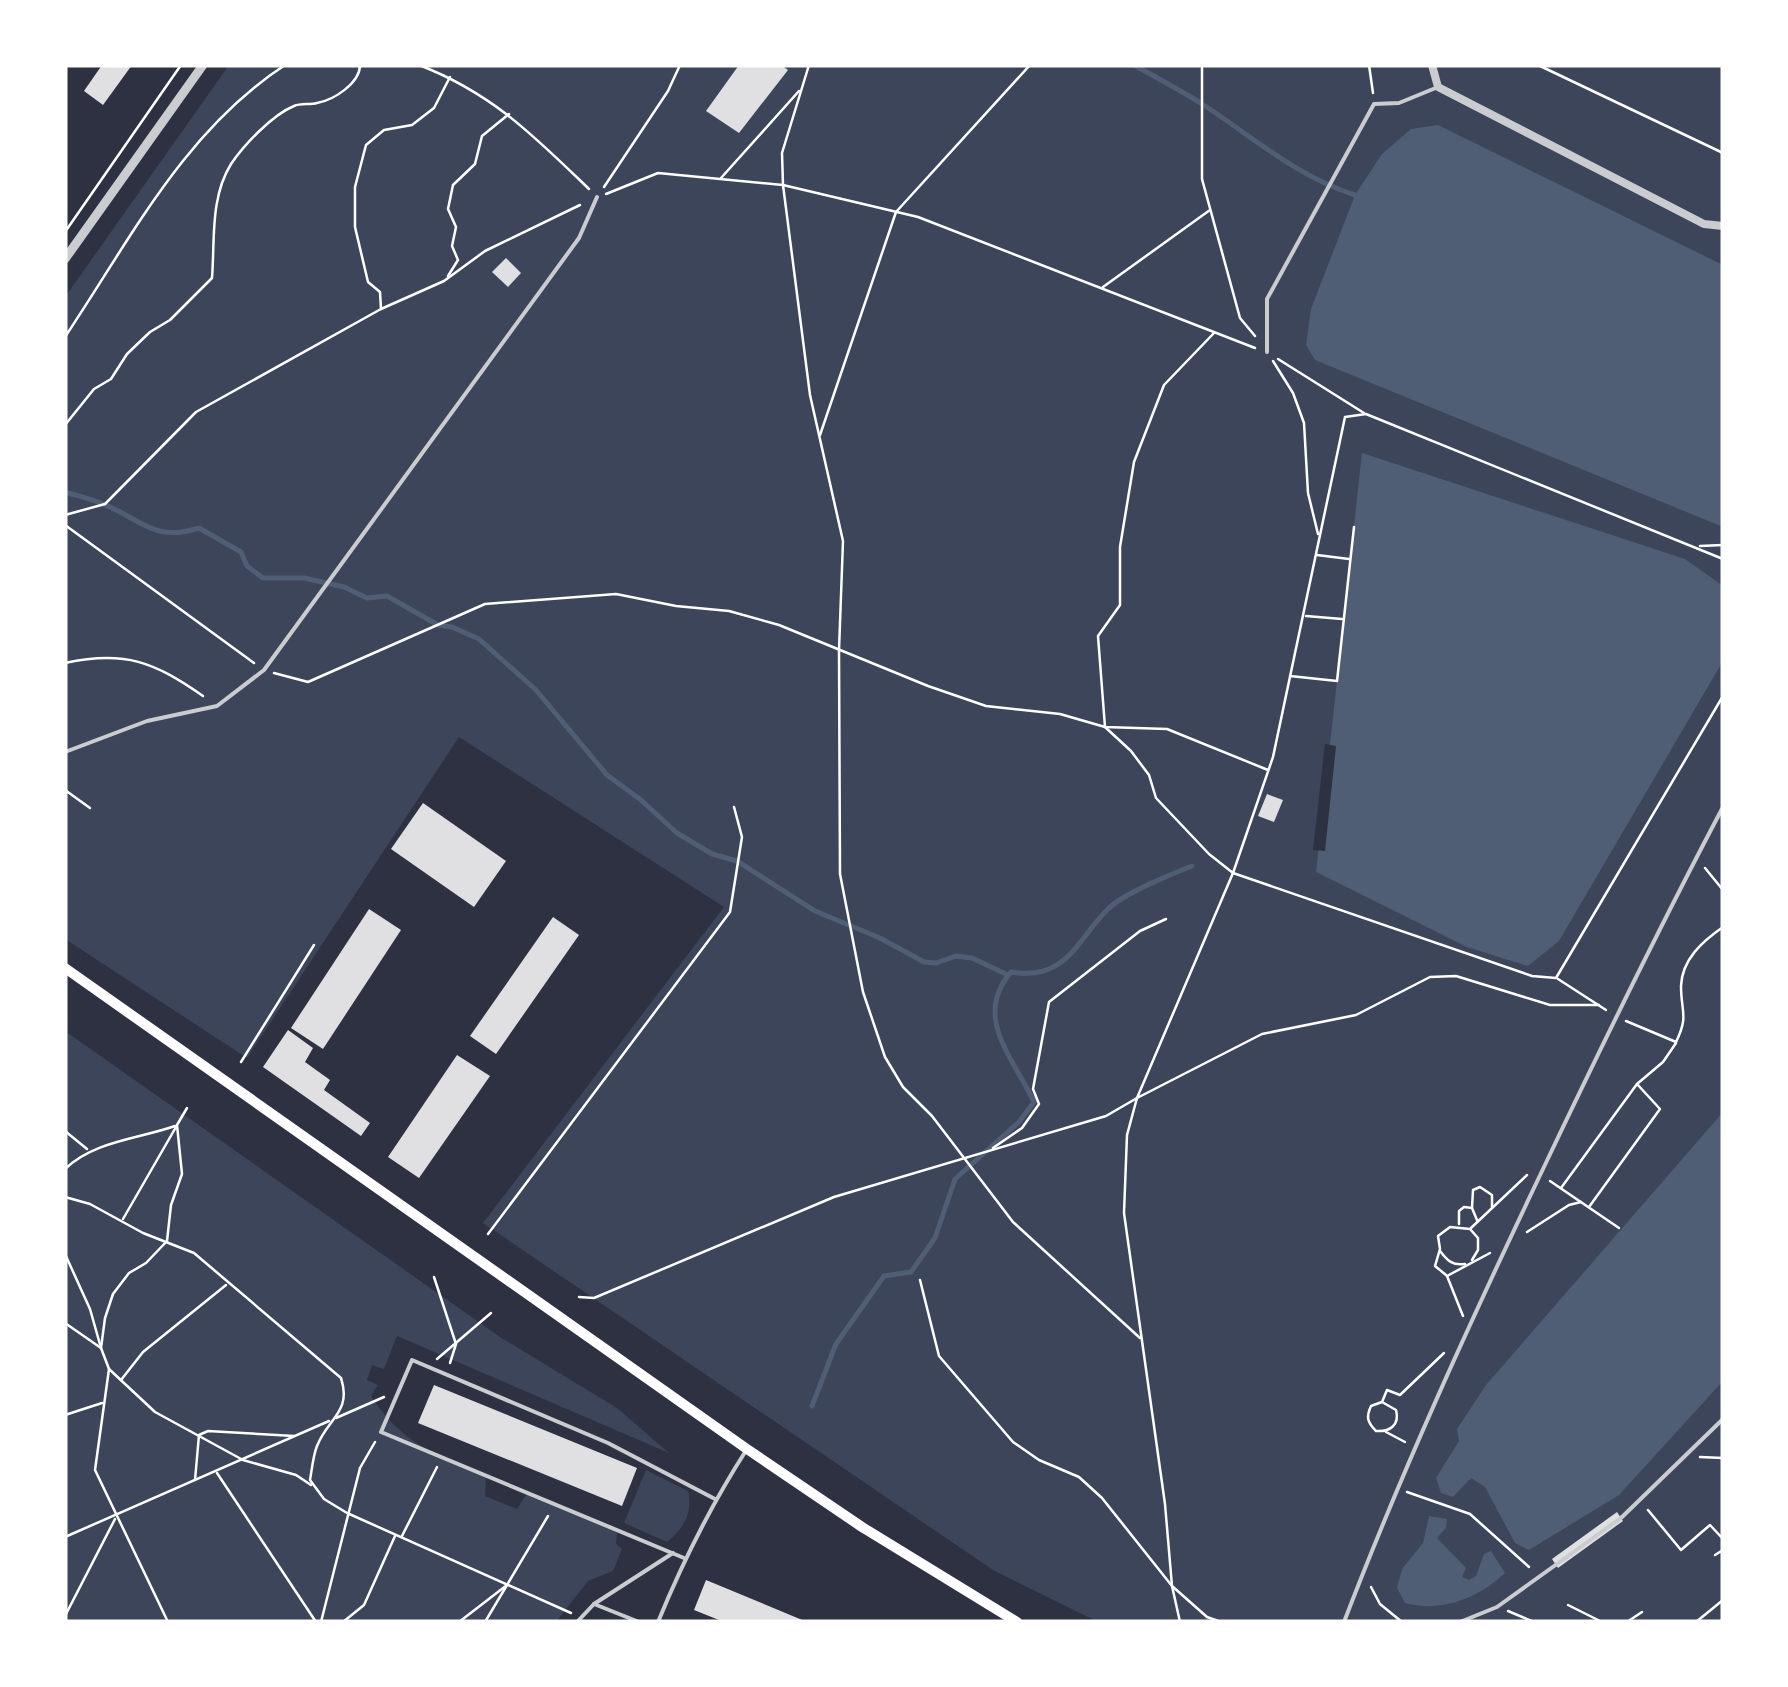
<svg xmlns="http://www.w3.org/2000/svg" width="1788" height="1687" font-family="'PT Sans',sans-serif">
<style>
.green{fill:#3c4559}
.water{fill:#4f5d75}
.pier{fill:#2d3142}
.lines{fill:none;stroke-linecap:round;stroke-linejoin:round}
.stream{stroke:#4f5d75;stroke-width:5}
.building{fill:#e0e0e3}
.path{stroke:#fff;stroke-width:2.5}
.service{stroke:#caccd0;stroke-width:4}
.minor{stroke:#caccd0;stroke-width:8}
.tertiary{stroke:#caccd0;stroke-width:9}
.secondary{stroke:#fff;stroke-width:10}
</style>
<rect width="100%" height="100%" fill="#2d3142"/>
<g class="green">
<polygon points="229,65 1723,65 1723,1622 1098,1622 993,1570 483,1223 724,907 459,737 247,1058 65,939 65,297"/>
<path d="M 65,1031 L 500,1337 L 617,1408 L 669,1453 L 397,1336 L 384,1369 L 372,1365 L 367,1380 L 378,1385 L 371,1396 C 404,1446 433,1452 486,1475 L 485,1496 L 517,1509 L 528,1492 L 617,1531 L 616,1544 L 622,1549 L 613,1571 L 588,1581 L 556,1622 L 65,1622 Z"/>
<path d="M 646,1470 L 688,1491 C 693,1513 684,1528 667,1542 L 624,1523 Z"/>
</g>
<g class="water">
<polygon points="1438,125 1723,265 1723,527 1315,360 1306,345 1311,309 1355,195 1382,154 1411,129"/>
<polygon points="1362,453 1685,559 1723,586 1723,661 1559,941 1528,966 1467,947 1316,872"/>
<polygon points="1723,1112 1723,1381 1619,1495 1529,1550 1515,1543 1485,1487 1471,1478 1453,1497 1441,1493 1436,1478 1459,1441 1457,1429 1486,1385"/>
<path d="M 1429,1516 L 1447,1519 L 1446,1528 L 1437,1538 L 1466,1568 L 1462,1577 L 1469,1580 L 1476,1576 L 1484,1554 L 1491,1551 L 1505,1573 C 1479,1598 1441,1613 1405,1603 L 1397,1588 L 1402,1569 L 1423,1543 Z"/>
</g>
<polygon class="pier" points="1325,744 1336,746 1325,851 1313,850"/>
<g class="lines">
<g class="stream">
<path d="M 1134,65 C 1157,78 1180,90 1202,104 C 1253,137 1296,176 1355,195"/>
<path d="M 65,492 C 78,496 91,499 103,504 C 140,518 153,543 199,528 L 241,552 L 247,566 L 263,578 L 304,578 L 344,587 L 367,598 L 387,596 L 438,625 L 452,627 L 479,639 L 536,690 L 607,775 L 641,800 L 677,833 L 712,854 L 737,861 L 815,911 L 880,938 L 924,962 L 936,963 L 956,956 L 972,958 L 1008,975"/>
<path d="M 812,1406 L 836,1344 L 884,1276 L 911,1272 L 935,1238 L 955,1179 L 1019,1122 L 1034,1102 C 1014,1059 972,1017 1011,972 C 1067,981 1075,942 1108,909 C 1123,894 1171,874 1192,866"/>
</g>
</g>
<g class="building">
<polygon points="102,65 132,65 103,105 84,91"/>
<polygon points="739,65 781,65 788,70 739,133 706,111"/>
<polygon points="506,258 521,273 508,287 492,272"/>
<polygon points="1267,794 1283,800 1274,822 1258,816"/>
<polygon points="423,803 506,861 474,907 391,849"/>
<polygon points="369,909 401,930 323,1049 291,1028"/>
<polygon points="553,917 579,935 496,1054 470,1036"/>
<polygon points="288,1030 313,1048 305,1062 330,1080 324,1090 370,1123 361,1136 263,1067"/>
<polygon points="457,1055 490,1076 419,1178 388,1157"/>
<polygon points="434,1385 637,1468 622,1506 418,1423"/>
<polygon points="1617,1512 1623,1521 1558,1568 1552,1559"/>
<polygon points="706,1580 807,1622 724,1622 694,1610"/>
</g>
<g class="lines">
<g class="path">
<path d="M 419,65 C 492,93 534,136 589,189"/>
<polyline points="809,65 782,153 783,185 810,395 843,541 839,650 840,874 863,992 885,1057 903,1087 932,1116 1013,1222 1140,1338"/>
<polyline points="1202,65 1202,179 1240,318 1255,336"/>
<polyline points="1369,65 1373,93"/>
<polyline points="1538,65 1723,153"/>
<polyline points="721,178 799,91"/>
<polyline points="604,187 668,91 680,65"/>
<polyline points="606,194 658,173 783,185 918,217 1255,348"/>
<polyline points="65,232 181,65"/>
<polyline points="448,276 458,260 452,246 456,227 448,209 453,185 475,164 482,136 509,114"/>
<polyline points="1103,287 1210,210"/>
<polyline points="381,309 380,292 368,282 355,227 355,187 366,145 384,130 412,125 434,108 450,77"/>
<path d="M 65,337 C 130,240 184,131 285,65"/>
<polyline points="1278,359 1364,413"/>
<polyline points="1273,361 1293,393 1304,423 1308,493 1318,534"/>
<path d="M 65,425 L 94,389 L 111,379 L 127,354 L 150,332 L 170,320 L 212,278 C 215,239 210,198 231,164 C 244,145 272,115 294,106 C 301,103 310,105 317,103 C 334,100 360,83 360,65"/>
<polyline points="820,435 896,212 1030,65"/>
<polyline points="65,515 105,504 196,412 381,309 444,281 485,251 580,205"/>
<polyline points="65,525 254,663"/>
<polyline points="1700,546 1723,545"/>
<polyline points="1317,555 1349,559"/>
<polyline points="1723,559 1366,414 1345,417 1273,757 1233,873 1532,976 1556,978 1723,696"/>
<polyline points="1306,616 1342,619"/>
<path d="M 65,663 C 125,650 154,662 203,696"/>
<polyline points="274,673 308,682 485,604 616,594 676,606 729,611 779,625 928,686 986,706 1060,714 1105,727 1167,729 1268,770"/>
<polyline points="1290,676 1337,681 1354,527"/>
<polyline points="65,790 90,808"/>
<polyline points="1705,868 1723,890"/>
<polyline points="1558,979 1606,1010"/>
<path d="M 1626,1021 L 1676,1042 C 1689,1016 1681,1012 1681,986 C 1682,959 1703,941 1723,927"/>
<polyline points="241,1062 314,945"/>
<polyline points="1637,1084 1663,1062 1676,1043"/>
<polyline points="65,1131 87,1149"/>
<polyline points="993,1148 1022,1128 1039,1104 1033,1089 1049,1002 1140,931 1166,919"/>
<path d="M 65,1169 C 94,1141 138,1139 175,1126"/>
<polyline points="1550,1181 1619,1228"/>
<polyline points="1561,1188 1637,1084 1660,1109 1589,1207"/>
<path d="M 65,1197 L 90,1204 L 143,1233 L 194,1253 L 341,1378 C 352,1412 328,1418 317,1446 C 313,1456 312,1469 310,1480 L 324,1499 L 347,1513 L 571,1613"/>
<polyline points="1472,1208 1473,1190 1480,1187 1492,1195 1492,1207"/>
<polyline points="123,1219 176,1127"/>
<polyline points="1459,1224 1459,1211 1464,1207 1472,1208 1477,1220"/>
<polyline points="1471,1228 1527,1175"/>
<polyline points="1527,1232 1569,1205 1581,1202"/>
<polyline points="488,1234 730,912 742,837 734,807"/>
<path d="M 1440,1251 C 1447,1260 1452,1266 1465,1264"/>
<polyline points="65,1254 90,1309 101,1348 65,1323"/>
<polyline points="1446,1275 1435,1266 1440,1249 1438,1236 1450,1227 1470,1229 1478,1238 1478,1250 1472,1260"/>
<polyline points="434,1277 456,1344 450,1363"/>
<polyline points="920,1280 939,1356 1013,1442 1039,1460 1079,1477 1102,1498 1172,1586 1207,1617 1221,1622"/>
<polyline points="579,1297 594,1298 834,1197 1106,1116 1137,1098 1233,873 1209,854 1156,798 1149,775 1131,751 1105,727 1098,636 1120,605 1120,547 1134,462 1164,385 1214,333"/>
<polyline points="1463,1316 1447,1276 1490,1253"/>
<polyline points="437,1359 491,1313"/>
<polyline points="109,1369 155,1412 243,1460 296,1475 311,1485"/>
<polyline points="121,1380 143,1352 226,1285"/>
<path d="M 1382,1402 L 1396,1410 C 1400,1425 1390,1432 1376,1431 C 1367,1422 1366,1417 1371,1406 L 1382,1402 L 1387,1390 L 1400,1395 L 1444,1353"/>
<polyline points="65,1415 102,1403"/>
<polyline points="336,1418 384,1397"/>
<polyline points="1386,1432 1405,1442"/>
<polyline points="1700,1457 1723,1458"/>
<polyline points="217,1473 316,1622"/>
<polyline points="195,1480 199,1435 208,1431 294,1436"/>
<polyline points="1407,1492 1470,1514 1529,1567"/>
<polyline points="1648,1510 1681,1550 1710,1525 1723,1539"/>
<polyline points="402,1536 437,1467"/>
<polyline points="65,1537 329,1421"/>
<polyline points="1715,1555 1723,1550"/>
<polyline points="1371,1587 1380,1604 1402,1622"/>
<polyline points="1568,1605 1602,1622"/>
<polyline points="1508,1611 1534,1622"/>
<polyline points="65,1616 115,1519"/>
<polyline points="168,1622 95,1470 109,1369 101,1348 105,1318 113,1294 129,1273 146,1263 167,1241 171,1205 182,1174 177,1125 187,1108"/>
<polyline points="321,1622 360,1468 375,1442"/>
<polyline points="343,1622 364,1605 395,1536"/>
<polyline points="459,1622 507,1585"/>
<polyline points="485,1622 548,1516"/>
<polyline points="1180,1622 1172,1586 1165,1504 1124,1213 1127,1135 1137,1098 1262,1034 1356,1015 1430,977 1456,976 1550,1005 1599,1005"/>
<polyline points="1627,1622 1642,1612"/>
<polyline points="1696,1622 1723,1600"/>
</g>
<g class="service">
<polyline points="1267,352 1267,299 1374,104 1399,103 1438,87"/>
<polyline points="65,752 147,721 217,706 264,670 579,238 597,197"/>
<polyline points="684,1558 381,1432 412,1360 608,1443 715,1499"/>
<polyline points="594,1604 639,1622"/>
<polyline points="577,1622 594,1604 673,1553"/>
<path d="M 658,1622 C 683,1561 711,1505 747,1449"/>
<path d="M 1344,1622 C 1403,1468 1472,1318 1543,1169 C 1601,1047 1660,926 1723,807"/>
<polyline points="1460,1622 1497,1607 1621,1518 1723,1419"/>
</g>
<polyline class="minor" points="1432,65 1438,87 1704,224 1723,226"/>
<polyline class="tertiary" points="65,259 203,65"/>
<polyline class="secondary" points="65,968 747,1449 862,1527 1017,1622"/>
</g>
<rect width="1788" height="1687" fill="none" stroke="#ffffff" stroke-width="135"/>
</svg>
